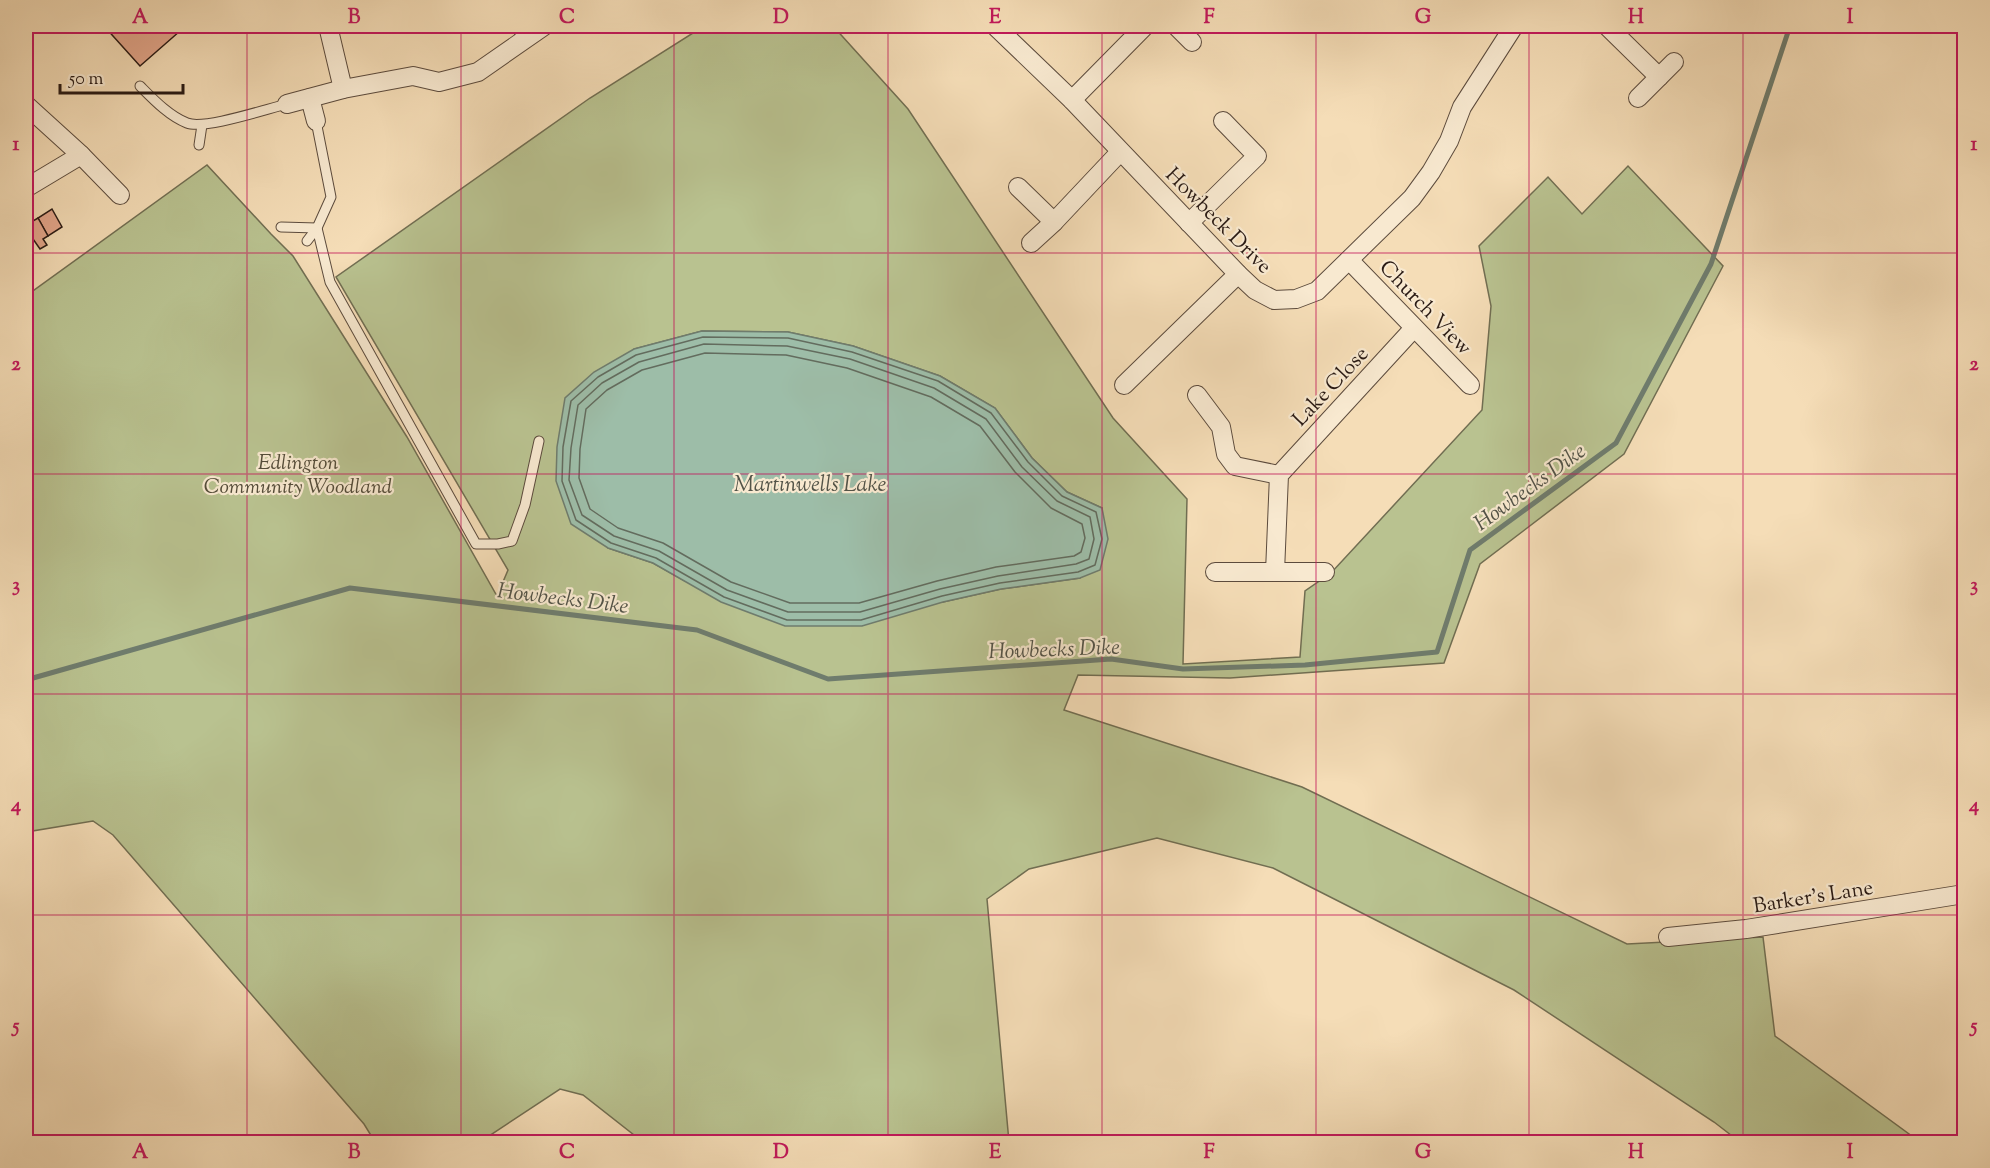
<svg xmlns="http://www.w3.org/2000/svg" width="1990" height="1168" font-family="'Sorts Mill Goudy',serif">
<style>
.green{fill:#b9c290;stroke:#716e52;stroke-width:1.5;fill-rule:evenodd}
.water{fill:#9dbda8;stroke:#6f7c6d;stroke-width:1.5}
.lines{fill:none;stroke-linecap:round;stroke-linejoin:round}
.shore{stroke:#636c5e;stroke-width:1.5}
.stream{stroke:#6f7c6d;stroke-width:5}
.building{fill:#e3a68b;stroke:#291a14;stroke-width:1.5}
.service-casing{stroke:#5c4b3d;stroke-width:11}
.minor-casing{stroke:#5c4b3d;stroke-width:20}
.service{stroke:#f8e9d0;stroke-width:9}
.minor{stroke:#f8e9d0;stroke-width:18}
.grid{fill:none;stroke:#c2185b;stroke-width:1.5;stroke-opacity:0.55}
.labels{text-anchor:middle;stroke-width:4.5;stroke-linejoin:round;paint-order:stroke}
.street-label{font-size:21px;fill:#291a14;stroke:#f8e9d0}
.park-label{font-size:21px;font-style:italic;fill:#544c39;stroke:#f8e9d0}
.water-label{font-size:22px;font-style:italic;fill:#525348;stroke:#f8e9d0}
.neatline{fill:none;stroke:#c2185b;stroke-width:2}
.grid-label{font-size:20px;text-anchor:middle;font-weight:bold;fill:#c2185b}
</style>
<rect width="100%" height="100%" fill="#f5ddb7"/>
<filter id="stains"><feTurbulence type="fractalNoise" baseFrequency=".00333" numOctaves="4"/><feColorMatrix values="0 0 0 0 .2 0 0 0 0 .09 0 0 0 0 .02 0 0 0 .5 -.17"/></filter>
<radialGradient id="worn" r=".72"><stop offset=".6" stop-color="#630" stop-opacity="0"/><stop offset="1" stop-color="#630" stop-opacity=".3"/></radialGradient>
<path class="green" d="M 704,26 L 833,26 L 908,109 L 1113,418 L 1187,499 L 1183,664 L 1300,657 L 1305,591 L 1331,573 L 1482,410 L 1491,306 L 1479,246 L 1548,177 L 1582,214 L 1628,166 L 1723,266 L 1624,454 L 1480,564 L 1444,663 L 1230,678 L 1078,675 L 1064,710 L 1302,787 L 1627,944 L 1763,937 L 1775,1036 L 1920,1142 L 1740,1142 L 1714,1122 L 1514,990 L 1273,868 L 1157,838 L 1029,869 L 987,899 L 1009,1142 L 643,1142 L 583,1095 L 560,1089 L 480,1142 L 375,1142 L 364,1124 L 113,835 L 93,821 L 26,832 L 26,296 L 207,165 L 271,234 L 293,256 L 407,437 L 497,596 L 508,570 L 336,277 L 590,98 ZM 702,331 L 788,332 L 853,346 L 940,376 L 995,408 L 1032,458 L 1067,492 L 1102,508 L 1080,578 L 1001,589 L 943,602 L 685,581 L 653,563 L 608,548 L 634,349 Z"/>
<polygon class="water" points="702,331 788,332 853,346 940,376 995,408 1032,458 1067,492 1102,508 1108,539 1100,570 1080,578 1001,589 943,602 862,626 785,626 721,602 653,563 608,548 571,524 556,481 557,447 565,398 594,372 634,349"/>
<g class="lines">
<g class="shore">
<polygon points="703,337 788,338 852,352 938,381 991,413 1028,462 1062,496 1096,512 1102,539 1095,565 1078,572 1000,583 942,596 861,620 787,620 724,597 656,558 611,543 576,520 562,481 563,447 571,401 598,377 636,355"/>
<polygon points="704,344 787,346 850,359 934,388 986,419 1022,467 1057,501 1090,517 1094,539 1089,559 1076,564 998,576 940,589 860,612 788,612 727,590 659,551 614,536 582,515 569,480 571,448 578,405 602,383 639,362"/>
<polygon points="705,353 786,355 847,368 931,397 980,426 1015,472 1051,508 1082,524 1085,538 1081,552 1074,556 996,567 937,581 859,603 790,603 731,582 663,543 618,528 590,509 579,478 580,449 586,409 607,390 642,370"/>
</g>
<polyline class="stream" points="26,680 350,588 697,630 828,679 1111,659 1183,669 1305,665 1437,652 1470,550 1616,443 1711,264 1790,26"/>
</g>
<g class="building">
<polygon points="104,26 176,26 180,31 140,66"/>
<polygon points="52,209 62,227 48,236 38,218"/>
<polygon points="38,218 48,236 43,239 47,245 40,249 26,229 26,225"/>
</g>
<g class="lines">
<g class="service-casing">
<g id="service">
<polyline points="513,26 525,37"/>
<path d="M 140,86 C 153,99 169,116 187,123 C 204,130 266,109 287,104"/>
<polyline points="199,145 202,125"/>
<polyline points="281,227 317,228 330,282 476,544 498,544 512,541 525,505 539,441"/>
<polyline points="307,241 317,228 331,197 316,121"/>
</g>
</g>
<g class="minor-casing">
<g id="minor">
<polyline points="328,26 343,89"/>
<polyline points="995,26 1072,100 1238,274 1255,290 1274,300 1296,299 1317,291 1412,198 1431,172 1449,141 1462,107 1514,26"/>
<polyline points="1176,26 1192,42"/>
<polyline points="1607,26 1659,77"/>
<polyline points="310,98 316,121"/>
<polyline points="1638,98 1674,62"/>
<polyline points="1072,100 1145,26"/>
<polyline points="287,104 343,89 413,76 439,82 478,72 544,26"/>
<polyline points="26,105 81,155 120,195"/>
<polyline points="1018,187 1054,222"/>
<polyline points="26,188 81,155"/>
<polyline points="1189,223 1257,156 1223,121"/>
<polyline points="1031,243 1054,222 1120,152"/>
<polyline points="1349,260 1470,385"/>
<polyline points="1124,385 1238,274"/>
<polyline points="1197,395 1221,427 1226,454 1235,466 1279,475"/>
<polyline points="1215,572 1325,572"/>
<polyline points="1275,572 1279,475 1414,328"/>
<polyline points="1668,937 1746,929 1964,894"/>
</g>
</g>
<use href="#service" class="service"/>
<use href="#minor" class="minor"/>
</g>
<path class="grid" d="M 247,26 L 247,1142M 461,26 L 461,1142M 674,26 L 674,1142M 888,26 L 888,1142M 1102,26 L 1102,1142M 1316,26 L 1316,1142M 1529,26 L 1529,1142M 1743,26 L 1743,1142M 26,253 L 1964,253M 26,474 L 1964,474M 26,694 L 1964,694M 26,915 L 1964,915"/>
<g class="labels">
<g class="street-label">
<text transform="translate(1219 220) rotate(45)" y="7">Howbeck Drive</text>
<text transform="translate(1426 307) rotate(46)" y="7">Church View</text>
<text transform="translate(1330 386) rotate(-47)" y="7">Lake Close</text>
<text transform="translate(1813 896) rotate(-9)" y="7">Barker's Lane</text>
</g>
<g class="park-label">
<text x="298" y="469">Edlington<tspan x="298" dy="24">Community Woodland</tspan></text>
</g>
<g class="water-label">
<text x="810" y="491">Martinwells Lake</text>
<text transform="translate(1529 486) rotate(-36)" y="8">Howbecks Dike</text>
<text transform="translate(563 597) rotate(7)" y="8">Howbecks Dike</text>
<text transform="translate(1054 648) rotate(-2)" y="8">Howbecks Dike</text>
</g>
</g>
<rect width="1990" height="1168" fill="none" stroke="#f5ddb7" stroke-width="66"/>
<path d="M60 84v9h123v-9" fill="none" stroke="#291a14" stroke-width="3"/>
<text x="69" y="84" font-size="18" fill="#291a14" stroke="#f8e9d0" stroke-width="4.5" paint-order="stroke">50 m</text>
<rect x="33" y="33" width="1924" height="1102" class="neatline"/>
<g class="grid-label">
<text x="140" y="23">A</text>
<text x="354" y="23">B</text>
<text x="567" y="23">C</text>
<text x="781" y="23">D</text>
<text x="995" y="23">E</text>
<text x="1209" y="23">F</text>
<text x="1423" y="23">G</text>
<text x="1636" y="23">H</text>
<text x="1850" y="23">I</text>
<text x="16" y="150">1</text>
<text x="1974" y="150">1</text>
<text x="16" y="370">2</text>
<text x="1974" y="370">2</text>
<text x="16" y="591">3</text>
<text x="1974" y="591">3</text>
<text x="16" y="811">4</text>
<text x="1974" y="811">4</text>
<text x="16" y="1032">5</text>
<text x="1974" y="1032">5</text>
<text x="140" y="1158">A</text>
<text x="354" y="1158">B</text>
<text x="567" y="1158">C</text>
<text x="781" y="1158">D</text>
<text x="995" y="1158">E</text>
<text x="1209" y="1158">F</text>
<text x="1423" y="1158">G</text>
<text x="1636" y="1158">H</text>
<text x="1850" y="1158">I</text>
</g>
<rect width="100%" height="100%" filter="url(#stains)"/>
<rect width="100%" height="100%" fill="url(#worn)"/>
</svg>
